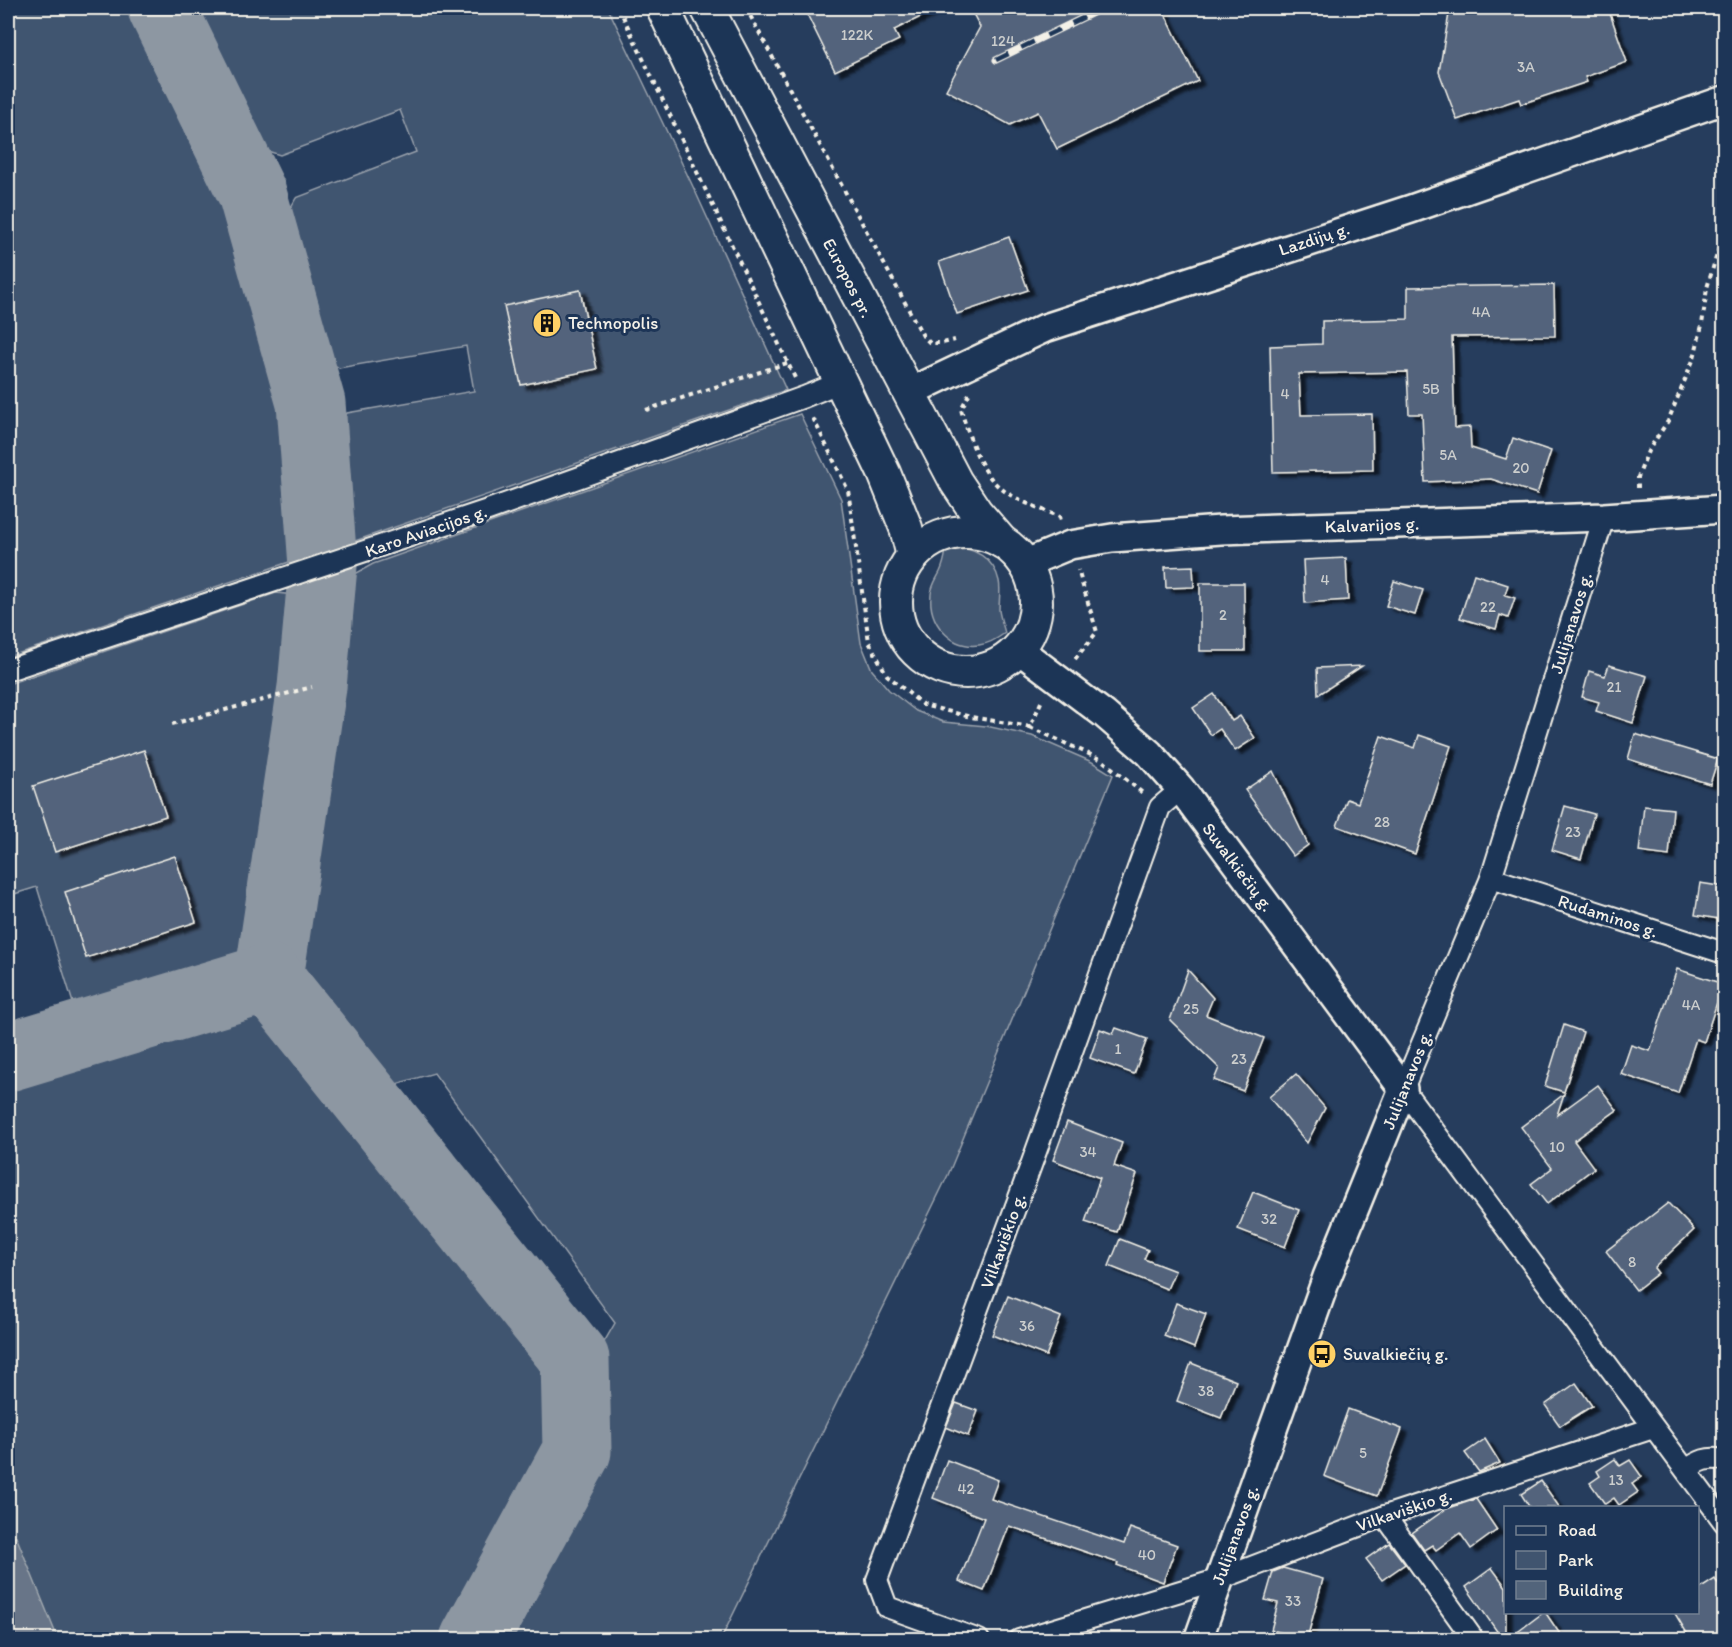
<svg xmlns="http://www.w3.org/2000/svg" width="1732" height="1647" font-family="Itim,sans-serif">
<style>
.green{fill:#40546f;stroke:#9aa2ac;stroke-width:1.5}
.water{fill:#677588;stroke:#9fa7ae;stroke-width:1.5}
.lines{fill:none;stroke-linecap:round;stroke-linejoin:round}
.taxiway{stroke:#8d97a2;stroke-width:69}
.building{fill:#52647b;stroke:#f4f1e8;stroke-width:1.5;filter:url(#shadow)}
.street-casing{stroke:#f4f1e8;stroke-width:24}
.secondary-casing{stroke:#f4f1e8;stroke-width:32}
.primary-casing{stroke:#f4f1e8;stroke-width:36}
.path{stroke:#f4f1e8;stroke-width:4;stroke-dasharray:4.5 4.5;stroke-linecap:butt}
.street{stroke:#1d3557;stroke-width:20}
.secondary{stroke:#1d3557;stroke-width:27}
.primary{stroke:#1d3557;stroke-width:32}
.rail-casing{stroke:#f4f1e8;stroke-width:7}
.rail{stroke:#1d3557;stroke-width:4.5;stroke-dasharray:14;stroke-linecap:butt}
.labels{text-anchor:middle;stroke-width:6;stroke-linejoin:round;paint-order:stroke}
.number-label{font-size:15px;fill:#cccecd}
.street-label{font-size:18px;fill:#f4f1e8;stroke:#1d3557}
.poi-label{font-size:18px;fill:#f4f1e8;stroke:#1d3557;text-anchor:start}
</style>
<defs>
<filter id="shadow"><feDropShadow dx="6" dy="4" stdDeviation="1.5" flood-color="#0009"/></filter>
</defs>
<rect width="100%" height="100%" fill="#263d5d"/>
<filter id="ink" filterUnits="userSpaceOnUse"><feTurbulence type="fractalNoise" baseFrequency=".0167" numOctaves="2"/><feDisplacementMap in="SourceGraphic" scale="12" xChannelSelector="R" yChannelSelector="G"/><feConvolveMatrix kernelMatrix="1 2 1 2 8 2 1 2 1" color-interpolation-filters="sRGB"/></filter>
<g filter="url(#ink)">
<g class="green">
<polygon points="8,8 130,8 181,97 225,196 269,341 288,441 299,550 292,561 8,657"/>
<polygon points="201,8 608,8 696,193 786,390 355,541 346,540 339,533 331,436 347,413 474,391 466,346 339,368 316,352 284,220 296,198 416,152 400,110 280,155 258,148 197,28"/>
<polygon points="800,414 841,499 861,643 872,670 889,690 916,711 943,722 986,726 1032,736 1092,762 1113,775 948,1175 721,1639 494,1639 597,1445 602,1396 595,1358 615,1323 434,1073 379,1089 311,1004 301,977 297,957 298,933 345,587 355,574 373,564"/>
<path d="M 952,547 C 973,547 994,558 999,581 C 1001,590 999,600 999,610 C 1000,618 1003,625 1005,633 C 997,639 989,644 979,645 C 950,649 928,622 931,594 C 932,585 936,580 940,572 C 943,566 945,557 946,550 Z"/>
<polygon points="276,593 295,595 300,605 258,924 246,956 8,1031 8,1024 73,1003 37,887 8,896 8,684"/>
<polygon points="218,1014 251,1015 272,1027 543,1356 556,1381 558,1408 552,1440 444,1639 8,1640 8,1078"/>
</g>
<polygon class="water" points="16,1536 58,1639 8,1639 8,1539"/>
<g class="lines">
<g class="taxiway">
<polyline points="162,8 252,193 311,403 323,566 312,687 269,978"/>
<polyline points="8,1057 269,978 575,1359 577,1451 474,1640"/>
</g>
</g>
<g class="building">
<polygon points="804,8 939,8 894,30 899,40 835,71"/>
<polygon points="970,8 1162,8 1198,81 1057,149 1038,112 1010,125 946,90 980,27"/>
<polygon points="1450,8 1608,8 1627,62 1585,77 1587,82 1521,104 1519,99 1457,120 1439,72"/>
<polygon points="1009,237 1028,290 957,314 939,262"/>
<polygon points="1554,285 1555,336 1452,337 1455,428 1470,427 1471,448 1506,459 1513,438 1551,451 1537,494 1491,479 1425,482 1422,414 1409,414 1407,372 1299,374 1301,415 1372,414 1373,470 1273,472 1270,346 1322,344 1322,321 1408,319 1408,287"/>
<polygon points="580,290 597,369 521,385 504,306"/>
<polygon points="1346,558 1348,600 1305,603 1303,560"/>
<polygon points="1193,566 1194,587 1166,588 1165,567"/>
<polygon points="1474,574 1508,585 1505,595 1515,598 1508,618 1500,615 1496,629 1460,618"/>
<polygon points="1394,581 1423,590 1415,615 1386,606"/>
<polygon points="1200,583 1244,583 1245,651 1200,651"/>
<polygon points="1609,665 1647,676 1633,723 1596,711 1599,702 1582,697 1589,671 1605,676"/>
<polygon points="1362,666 1318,695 1317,668"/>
<polygon points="1214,694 1232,721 1240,716 1255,738 1235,751 1220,729 1211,735 1193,708"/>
<polygon points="1635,734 1718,759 1710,784 1628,759"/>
<polygon points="1419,735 1451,746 1415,854 1337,826 1347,799 1358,803 1381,736 1415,748"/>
<polygon points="144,750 166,816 55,852 33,786"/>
<polygon points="1273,771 1308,845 1293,856 1245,790"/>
<polygon points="1565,806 1594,814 1581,859 1552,850"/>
<polygon points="1644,806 1673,809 1669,856 1639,852"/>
<polygon points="175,856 196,922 86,958 65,892"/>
<polygon points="1700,883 1725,887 1725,920 1695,915"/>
<polygon points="1677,969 1723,984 1704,1042 1696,1039 1678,1093 1621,1074 1631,1045 1650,1051"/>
<polygon points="1188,970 1213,998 1206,1015 1264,1038 1243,1091 1214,1080 1219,1068 1170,1020"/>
<polygon points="1564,1025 1583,1032 1564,1092 1545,1086"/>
<polygon points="1116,1028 1147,1039 1134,1074 1090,1058 1100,1029 1113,1034"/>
<polygon points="1296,1074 1325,1108 1307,1143 1269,1097"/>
<polygon points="1598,1085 1617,1110 1574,1141 1594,1168 1547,1204 1531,1184 1552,1168 1521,1127 1564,1094 1557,1115"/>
<polygon points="1067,1122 1122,1143 1114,1166 1137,1174 1117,1232 1085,1222 1100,1178 1053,1160"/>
<polygon points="1253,1192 1299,1210 1285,1247 1238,1229"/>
<polygon points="1668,1203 1694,1230 1654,1268 1658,1273 1636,1290 1606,1251"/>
<polygon points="1120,1239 1148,1250 1144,1259 1175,1271 1167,1289 1109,1266"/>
<polygon points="1008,1296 1061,1317 1046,1356 992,1335"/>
<polygon points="1176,1303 1206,1314 1194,1348 1164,1336"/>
<polygon points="1191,1363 1236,1381 1221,1418 1177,1401"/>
<polygon points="1576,1383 1592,1406 1560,1426 1545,1405"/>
<polygon points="956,1403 978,1411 968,1436 946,1427"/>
<polygon points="1348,1409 1402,1429 1377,1496 1324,1476"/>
<polygon points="1485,1439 1500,1463 1479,1472 1465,1453"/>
<polygon points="1615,1459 1620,1466 1630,1460 1642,1477 1632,1484 1638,1492 1619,1505 1614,1498 1605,1504 1590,1483 1600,1476 1597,1471"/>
<polygon points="947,1460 998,1480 991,1499 1124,1544 1130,1528 1177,1545 1163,1582 1117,1565 1118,1563 1009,1526 984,1591 959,1581 984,1518 933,1498"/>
<polygon points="1541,1481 1560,1508 1530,1508 1521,1494"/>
<polygon points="1476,1499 1497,1530 1471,1549 1460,1533 1436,1550 1432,1545 1424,1550 1412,1533 1446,1509"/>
<polygon points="1389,1543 1405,1564 1382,1580 1366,1559"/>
<polygon points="1283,1568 1323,1579 1307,1639 1271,1630 1278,1603 1265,1600 1273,1572"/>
<polygon points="1492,1568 1506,1587 1506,1640 1503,1640 1466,1587"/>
<polygon points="1715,1579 1725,1595 1725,1640 1691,1640 1674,1612 1698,1612 1698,1590"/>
<polygon points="1545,1612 1564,1640 1507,1640 1544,1612"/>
</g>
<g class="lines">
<g class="street-casing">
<g id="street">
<polyline points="1604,517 1491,878 1403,1089 1724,1522"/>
<polyline points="8,670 488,510 804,397 841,382"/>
<polyline points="1491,878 1724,953"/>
<path d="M 1686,1470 C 1699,1461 1708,1456 1724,1460"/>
<polyline points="1385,1516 1474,1640"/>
<polyline points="979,1640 887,1607 877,1580 1030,1168 1160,807 1181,789"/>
<polyline points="1019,1640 1220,1579 1385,1516 1653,1428"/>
</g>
</g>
<g class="secondary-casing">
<g id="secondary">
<polyline points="910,392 1045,328 1411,209 1724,100"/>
<polyline points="1024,564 1070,545 1112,538 1221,530 1604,517 1724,509"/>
<polyline points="1018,649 1104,714 1149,753 1181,789 1403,1089 1327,1277 1198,1640"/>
</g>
</g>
<g class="primary-casing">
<g id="primary">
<polyline points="663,8 884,473 906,528 913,556"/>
<polyline points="707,8 956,482 976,512 1001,541"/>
<circle cx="966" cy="602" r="70"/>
</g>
</g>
<g class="path">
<polyline points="619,8 795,378"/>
<polyline points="746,8 923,336 930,343 943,343 955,340"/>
<path d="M 969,394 L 961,409 C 967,432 979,468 997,485 C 1013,500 1040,508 1060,517 L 1062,523"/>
<polyline points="646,410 787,363"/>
<polyline points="813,418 848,490 869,642 887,675 923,705 971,717 1030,727 1042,700"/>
<polyline points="1638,488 1638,477 1648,451 1668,421 1694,358 1702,325 1707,288 1724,230"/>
<polyline points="1075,659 1097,632 1078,570"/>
<polyline points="172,724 312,687"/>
<polyline points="1030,727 1102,760 1145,795"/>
</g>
<use href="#street" class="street"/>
<use href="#secondary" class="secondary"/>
<use href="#primary" class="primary"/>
<g class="rail-casing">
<polyline id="rail" points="996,60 1103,8"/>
</g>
<use href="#rail" class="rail"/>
</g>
</g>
<defs>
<g id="building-disc" transform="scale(1.5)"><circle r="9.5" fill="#ffd166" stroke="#1d3557"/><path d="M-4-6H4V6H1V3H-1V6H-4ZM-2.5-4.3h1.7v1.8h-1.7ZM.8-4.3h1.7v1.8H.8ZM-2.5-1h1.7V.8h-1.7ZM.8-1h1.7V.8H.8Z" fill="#111"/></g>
<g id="bus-disc" transform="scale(1.5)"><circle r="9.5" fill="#ffd166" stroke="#1d3557"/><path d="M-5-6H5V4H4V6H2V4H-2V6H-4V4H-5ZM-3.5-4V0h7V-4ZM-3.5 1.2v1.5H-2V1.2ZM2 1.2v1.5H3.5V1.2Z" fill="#111"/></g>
</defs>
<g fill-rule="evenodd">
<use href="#building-disc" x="547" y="323"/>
<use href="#bus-disc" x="1322" y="1354"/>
</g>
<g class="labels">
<g class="number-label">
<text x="857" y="40">122K</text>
<text x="1003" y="46">124</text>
<text x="1526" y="72">3A</text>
<text x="1481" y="317">4A</text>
<text x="1431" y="394">5B</text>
<text x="1285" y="399">4</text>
<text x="1448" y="460">5A</text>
<text x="1521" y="473">20</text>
<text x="1325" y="585">4</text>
<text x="1488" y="612">22</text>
<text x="1223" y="620">2</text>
<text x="1614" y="692">21</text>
<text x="1382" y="827">28</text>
<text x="1573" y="837">23</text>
<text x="1691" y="1010">4A</text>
<text x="1191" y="1014">25</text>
<text x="1118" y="1054">1</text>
<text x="1239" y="1064">23</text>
<text x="1557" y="1152">10</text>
<text x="1088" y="1157">34</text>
<text x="1269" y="1224">32</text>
<text x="1632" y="1267">8</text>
<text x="1027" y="1331">36</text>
<text x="1206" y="1396">38</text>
<text x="1363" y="1458">5</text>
<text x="1616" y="1485">13</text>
<text x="966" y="1494">42</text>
<text x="1147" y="1560">40</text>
<text x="1293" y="1606">33</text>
</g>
<g class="street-label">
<text transform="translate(1314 239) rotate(-18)" y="6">Lazdijų g.</text>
<text transform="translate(848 278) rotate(62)" y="6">Europos pr.</text>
<text transform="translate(1372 525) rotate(-2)" y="6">Kalvarijos g.</text>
<text transform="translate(426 531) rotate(-19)" y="6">Karo Aviacijos g.</text>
<text transform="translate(1571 623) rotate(-73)" y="6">Julijanavos g.</text>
<text transform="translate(1238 867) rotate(53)" y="6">Suvalkiečių g.</text>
<text transform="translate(1608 916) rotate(18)" y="6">Rudaminos g.</text>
<text transform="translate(1407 1080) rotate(-68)" y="6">Julijanavos g.</text>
<text transform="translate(1003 1241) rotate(-70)" y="6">Vilkaviškio g.</text>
<text transform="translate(1404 1510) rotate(-19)" y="6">Vilkaviškio g.</text>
<text transform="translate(1235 1535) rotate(-70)" y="6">Julijanavos g.</text>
</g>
<g class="poi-label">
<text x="568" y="329">Technopolis</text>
<text x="1343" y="1360">Suvalkiečių g.</text>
</g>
</g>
<rect width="1732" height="1647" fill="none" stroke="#1d3557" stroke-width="30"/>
<rect x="15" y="15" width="1702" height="1617" fill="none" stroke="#f4f1e8" stroke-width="2" filter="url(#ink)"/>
<rect x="1504" y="1506" width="195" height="108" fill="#1d3557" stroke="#738091" stroke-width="1.5"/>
<rect x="1516" y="1526" width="30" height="9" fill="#1d3557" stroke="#738091" stroke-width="1.5"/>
<text x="1558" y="1536" font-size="18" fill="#f4f1e8">Road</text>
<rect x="1516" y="1551" width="30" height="18" fill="#40546f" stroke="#738091" stroke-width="1.5"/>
<text x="1558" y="1566" font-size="18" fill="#f4f1e8">Park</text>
<rect x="1516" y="1581" width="30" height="18" fill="#52647b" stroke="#738091" stroke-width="1.5"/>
<text x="1558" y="1596" font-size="18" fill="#f4f1e8">Building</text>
</svg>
